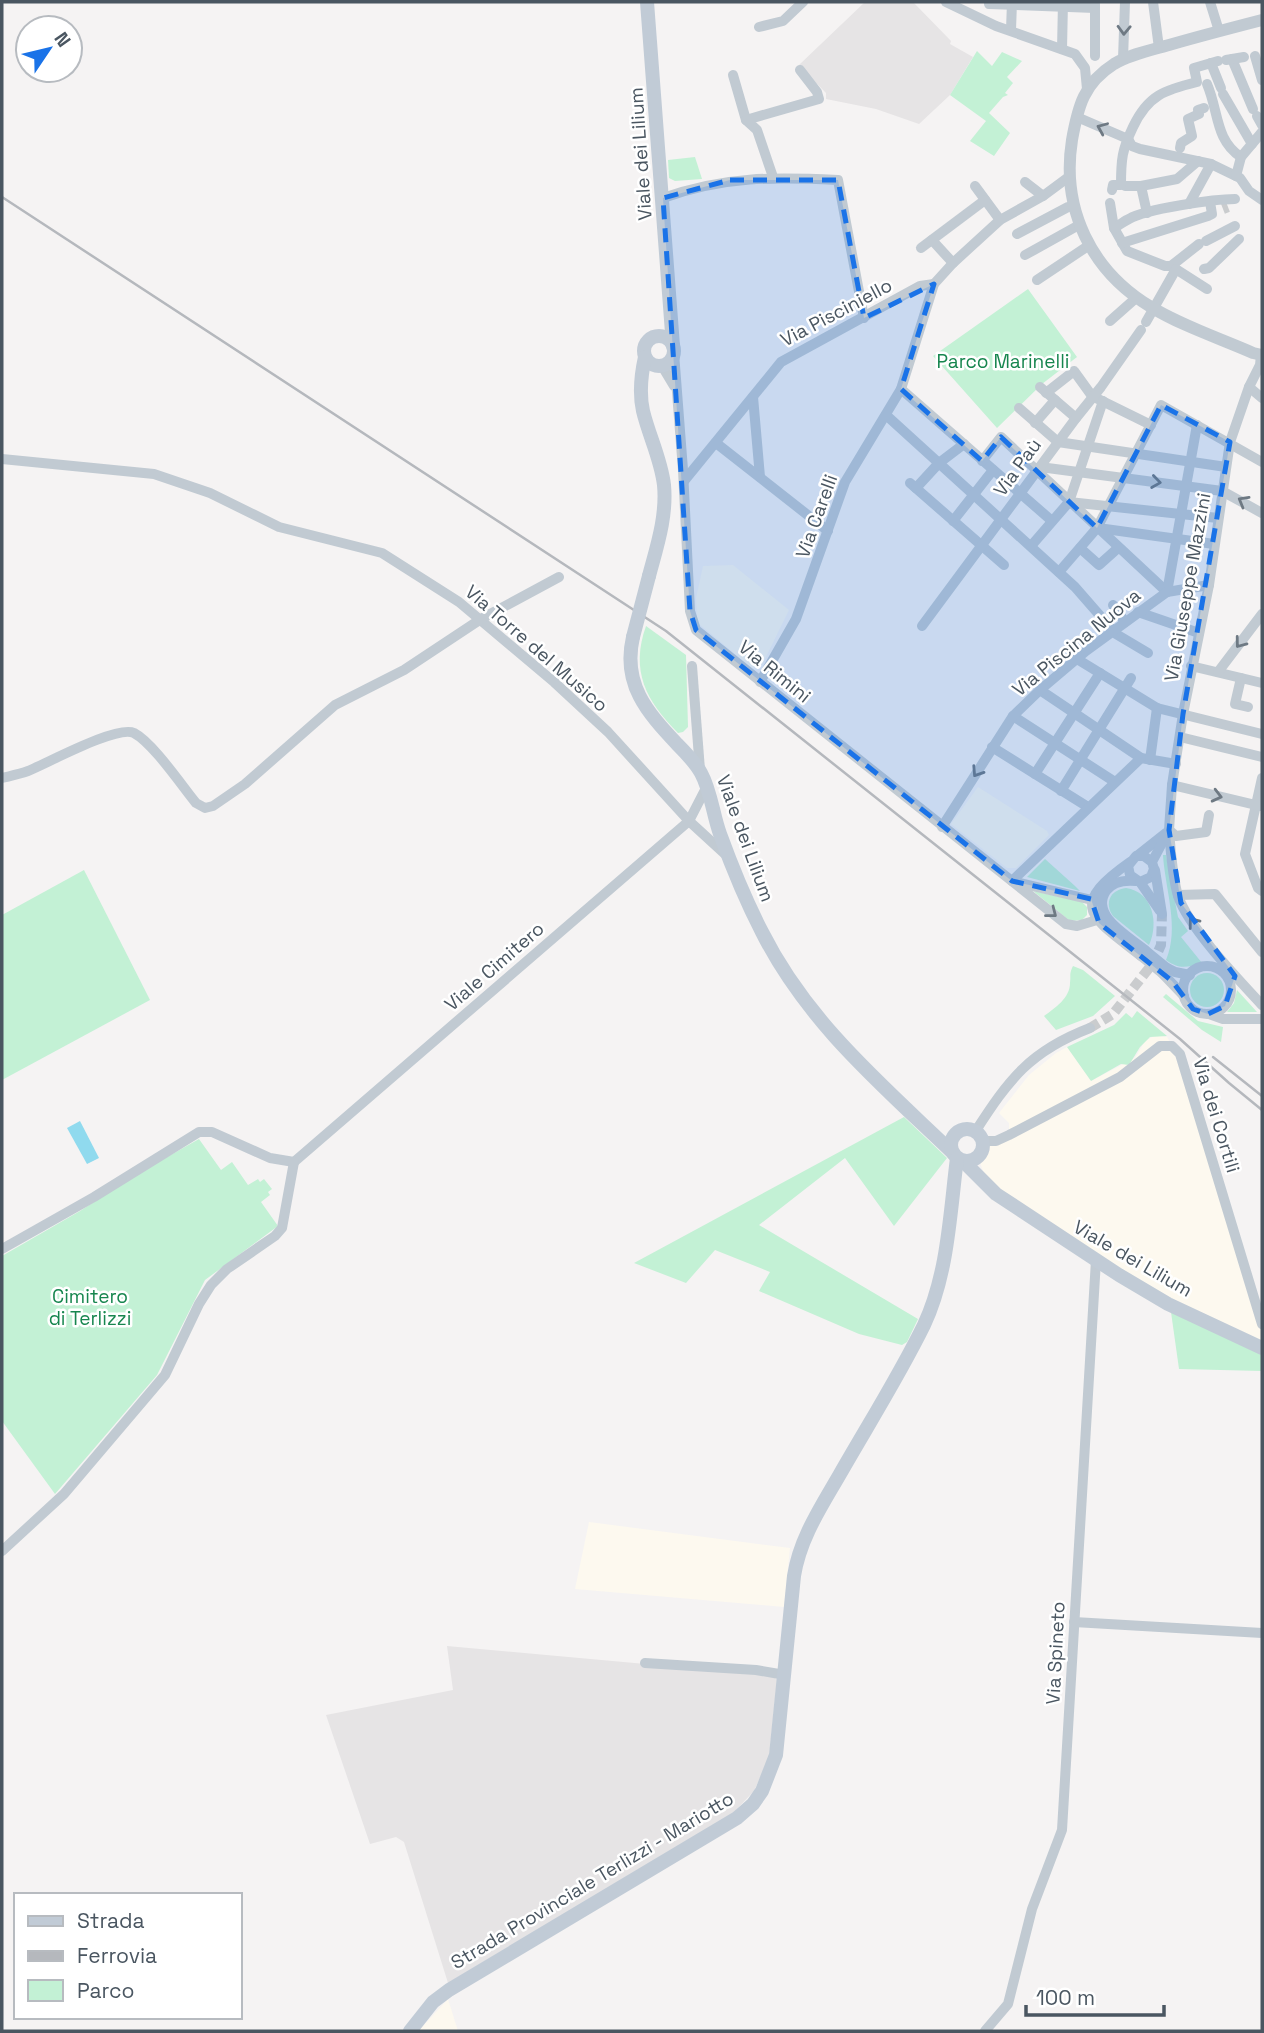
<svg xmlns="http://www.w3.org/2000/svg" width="1264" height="2033" font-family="'Space Grotesk',sans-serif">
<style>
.commercial{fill:#fdf9ef}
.education{fill:#e6e4e5}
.green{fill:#c3f1d5}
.water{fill:#90daee}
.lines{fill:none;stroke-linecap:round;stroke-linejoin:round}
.minor-tunnel{stroke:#caccce;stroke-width:10;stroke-dasharray:10 5;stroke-linecap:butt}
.minor{stroke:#c1cad2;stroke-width:10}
.tertiary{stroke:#c1cad2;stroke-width:12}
.secondary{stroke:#c1cbd6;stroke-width:14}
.rail{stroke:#b5b8bd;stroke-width:2.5}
.minor-bridge{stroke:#c1cad2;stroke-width:10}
.secondary-bridge{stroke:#c1cbd6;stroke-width:14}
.oneway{stroke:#6e7983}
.marked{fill:#1a73e8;fill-opacity:0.2;stroke:#1a73e8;stroke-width:5;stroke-dasharray:14 9;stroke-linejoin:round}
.labels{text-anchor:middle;stroke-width:5;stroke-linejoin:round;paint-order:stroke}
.street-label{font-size:19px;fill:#4a5661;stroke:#fff}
.park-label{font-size:19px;fill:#17864f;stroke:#fff}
</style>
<rect width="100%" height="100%" fill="#f5f3f3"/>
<g class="commercial">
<polygon points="733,565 789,610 762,665 752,668 699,624 697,618 696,598 703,566"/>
<polygon points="978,787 1047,831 1049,835 1016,868 1007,868 951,824"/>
<polygon points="1156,1035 1167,1037 1172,1046 1262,1324 1262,1348 1212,1324 990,1190 978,1157 983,1146 1009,1135 1009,1123 999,1113 1029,1075 1056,1053 1067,1047 1091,1081 1135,1058 1145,1041"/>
<polygon points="589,1522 790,1548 784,1607 575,1589"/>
<polygon points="448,1999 458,2031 419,2031 422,2027"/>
</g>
<g class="education">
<polygon points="865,2 913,2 951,41 950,44 973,57 950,95 919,124 876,109 826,99 826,93 799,65"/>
<polygon points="447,1646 768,1675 777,1679 769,1758 754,1791 733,1813 448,1983 404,1842 396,1837 370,1844 326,1715 453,1690"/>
</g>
<g class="green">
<polygon points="977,51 992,66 1002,52 1022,61 1007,77 1013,83 1005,93 1008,95 1003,97 989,113 1010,133 994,156 970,141 986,121 950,95"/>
<polygon points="695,157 702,179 675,181 669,178 668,160"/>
<polygon points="1028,289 1077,357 1042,384 997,428 933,356"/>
<path d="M 646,626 L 686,655 L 688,727 L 683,732 L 678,733 C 646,701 630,671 646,626 Z"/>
<path d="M 1163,855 L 1166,855 L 1178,917 L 1188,931 L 1181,937 L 1202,963 C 1187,967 1180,970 1166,960 C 1180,928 1165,889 1163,855 Z"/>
<polygon points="1045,859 1075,886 1080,891 1027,877"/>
<polygon points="84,870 150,1000 2,1080 2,915"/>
<path d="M 1126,888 C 1153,892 1159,923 1149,945 L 1113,916 C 1104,903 1110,890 1126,888 Z"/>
<polygon points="1033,891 1082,902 1087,907 1087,915 1082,920 1070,921"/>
<path d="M 1073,966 L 1083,970 L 1115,996 L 1093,1016 L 1056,1030 L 1044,1016 C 1055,1008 1070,998 1070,983 C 1071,975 1069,974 1073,966 Z"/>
<circle cx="1207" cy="990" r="17"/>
<polygon points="1237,990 1257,1012 1227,1012 1234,1003"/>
<polygon points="1166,994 1198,1021 1223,1027 1221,1042 1202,1030 1163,997"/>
<polygon points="1137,1011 1167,1036 1150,1037 1140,1047 1129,1065 1121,1064 1091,1081 1067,1047 1114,1025 1126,1013 1132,1018"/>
<polygon points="904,1117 947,1158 894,1226 845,1158 759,1225 918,1319 907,1342 902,1345 859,1334 759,1291 770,1272 715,1250 686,1283 634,1263"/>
<polygon points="199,1139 221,1170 232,1162 248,1185 258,1179 260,1182 264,1179 272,1189 268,1192 270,1195 261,1202 278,1226 205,1280 157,1375 55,1494 2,1421 2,1256 80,1211 137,1174"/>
<polygon points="1171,1312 1262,1355 1262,1371 1179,1369"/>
</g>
<polygon class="water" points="80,1121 99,1158 87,1164 67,1128"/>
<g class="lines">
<g class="minor-tunnel">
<polyline points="1223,209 1228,207"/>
<polyline points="1090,1028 1113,1014 1153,963 1161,945 1162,914"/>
</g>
<g class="minor">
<polyline points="946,2 996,26 1075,54 1085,68 1087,89"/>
<polyline points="1153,2 1159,48"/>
<polyline points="1210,2 1219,31"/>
<polyline points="989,4 1095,8"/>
<polyline points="759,27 783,21 803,2"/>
<polyline points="1011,30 1012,2"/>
<polyline points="1062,49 1063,2"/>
<polyline points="1095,56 1095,4"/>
<polyline points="1255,56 1262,80"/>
<polyline points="1123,59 1125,2"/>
<polyline points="1232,59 1253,109"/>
<polyline points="1226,60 1244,57"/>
<polyline points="1211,63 1221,88"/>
<polyline points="733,75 746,120"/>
<path d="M 1207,84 C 1219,112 1215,140 1241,157"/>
<polyline points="1223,94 1252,144"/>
<polyline points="1257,116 1262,125"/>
<polyline points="1077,117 1128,139 1132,146 1140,149 1211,164 1240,178 1249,191 1262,200"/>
<polyline points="1180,148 1181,143 1192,136 1188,119 1199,114 1198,110 1204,108"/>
<polyline points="1236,176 1241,157 1262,132"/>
<polyline points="773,177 757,130 746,120 819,99 817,92 800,70"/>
<polyline points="1025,182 1043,196"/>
<polyline points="975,186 1000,220"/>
<polyline points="1125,186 1141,186 1177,179 1198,161"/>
<polyline points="1141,186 1147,213"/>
<path d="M 1112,190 L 1113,185 L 1121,185 C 1121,159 1122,150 1133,127 C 1148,95 1165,90 1197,82 L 1194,68 L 1218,61"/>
<path d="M 663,198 C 725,176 774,177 838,180 L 864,318"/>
<polyline points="1110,203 1114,228 1127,251 1165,266 1171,266 1207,289"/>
<polyline points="1189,204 1211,164"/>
<path d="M 1114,228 C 1120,225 1124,221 1129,219 C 1145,209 1215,199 1235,199"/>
<polyline points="1017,234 1068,207"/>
<polyline points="932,240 953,263"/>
<polyline points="1206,241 1235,226"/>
<polyline points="1122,243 1208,216 1212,214 1210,202"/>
<polyline points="921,248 985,200"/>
<polyline points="1025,255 1079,225"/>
<polyline points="1171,266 1199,244"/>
<polyline points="1204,269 1209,268 1239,239"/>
<polyline points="1037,280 1088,246"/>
<polyline points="1110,321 1136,298"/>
<polyline points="1146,322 1176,269"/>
<polyline points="674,353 683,470 690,611 696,630 1066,924 1077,926 1097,920"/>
<polyline points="662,366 674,386"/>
<polyline points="1040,387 1076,418"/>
<polyline points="1249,387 1262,398"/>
<polyline points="901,389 1052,521"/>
<polyline points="1046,393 1074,371 1092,396 1151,425"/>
<polyline points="753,397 760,477"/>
<polyline points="1019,408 1058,442 1226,467"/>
<polyline points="886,415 1075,587 1116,634 1148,653"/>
<polyline points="1035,423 1055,400"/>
<polyline points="716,443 828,531"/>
<polyline points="2,459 154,474 210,493 279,527 382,553 459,602 554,682 608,732 689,821 725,854"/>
<polyline points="982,461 1001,437 1167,592"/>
<polyline points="1040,467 1222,491 1262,513"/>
<polyline points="684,481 781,362 920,286 934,284"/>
<polyline points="910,483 1004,565"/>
<polyline points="916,488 939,463 964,444"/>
<polyline points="1069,502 1218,518"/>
<polyline points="953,521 993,470"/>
<polyline points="1098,528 1214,544"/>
<polyline points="1031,546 1069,502 1103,401"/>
<polyline points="1080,548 1099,565 1118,548"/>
<polyline points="1059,572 1097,528 1161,405 1262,462"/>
<polyline points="1167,592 1197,425"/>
<polyline points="1113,605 1125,622"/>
<polyline points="1138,612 1199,633"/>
<polyline points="922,626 1076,418 1101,387 1141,330"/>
<polyline points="1077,659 1157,708 1262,734"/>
<polyline points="692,666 700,770"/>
<polyline points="1191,666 1262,683"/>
<polyline points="1218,672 1262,614"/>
<polyline points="1241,678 1235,704 1248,707"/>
<polyline points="760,682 796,619 845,482 901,389 934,284 953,263 1000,220 1043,196 1070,176"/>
<polyline points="1040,690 1141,758 1176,764"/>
<polyline points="1013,716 1115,782"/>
<polyline points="1180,737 1262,757"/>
<polyline points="992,747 1088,807"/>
<polyline points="1150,760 1157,708"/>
<polyline points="1035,774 1100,673"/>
<path d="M 2,778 C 10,776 20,774 28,771 C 48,763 117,725 134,733 C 153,743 182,786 196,803 L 205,808 L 213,806 L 245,784 L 335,705 L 404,670 L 481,619 L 559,577"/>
<polyline points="1262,778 1245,854 1258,888 1262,891"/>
<polyline points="1172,785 1260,806"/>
<polyline points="1061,791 1131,678"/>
<polyline points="942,827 1013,716 1040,690 1086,651 1167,592 1209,585"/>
<polyline points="1169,830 1176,836 1206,832 1209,815"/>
<path d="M 1169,831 C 1171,852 1172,875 1178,896 C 1189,928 1239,980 1262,1005"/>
<polyline points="1137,856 1166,833"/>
<path d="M 1130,862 C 1066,907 1092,917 1141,956"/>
<polyline points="1152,862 1144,856 1136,856 1128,866 1130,875 1140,882 1151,877 1154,869 1152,862 1169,830 1172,785 1183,714 1209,585 1230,442 1249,387 1260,365 1261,355"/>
<polyline points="1155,870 1162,914"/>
<polyline points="1012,881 1141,758"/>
<path d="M 1136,881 C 1125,880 1113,881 1106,891 C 1089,916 1130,937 1145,950"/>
<polyline points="1016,882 1092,900"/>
<polyline points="1140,882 1160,911"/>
<polyline points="1178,895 1215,894 1262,952"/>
<circle cx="1207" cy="990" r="24"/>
<polyline points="1167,968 1175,972 1190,975"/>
<polyline points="1163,974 1184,996"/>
<polyline points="1209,1014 1223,1019 1262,1019"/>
<path d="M 975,1132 C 1009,1079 1030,1051 1090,1028"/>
<polyline points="982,1141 996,1141 1009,1135 1120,1077 1160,1046 1172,1046 1180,1054 1262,1324"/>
<polyline points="294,1162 689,821 706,788"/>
<polyline points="2,1249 94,1197 199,1132 212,1132 270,1158 294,1162"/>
<polyline points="2,1551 64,1494 165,1375 199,1304 211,1285 227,1269 275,1236 282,1228 294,1162"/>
<polyline points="1074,1622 1262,1633"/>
<polyline points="645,1663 756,1670 785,1675"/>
<polyline points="985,2031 1008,2004 1032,1909 1062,1830 1096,1260"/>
</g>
<path class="tertiary" d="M 1262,20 C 1231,28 1200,36 1169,45 C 1151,50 1131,54 1114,64 C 1084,83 1078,106 1072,140 C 1061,209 1091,271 1151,307 C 1182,326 1219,338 1253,353 L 1262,355"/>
<g class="secondary">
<polyline points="647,2 673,346"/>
<circle cx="659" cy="351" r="15"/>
<path d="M 645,357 C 641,375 639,393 643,411 C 649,436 661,459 664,485 C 667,516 657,546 649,576"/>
<path d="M 633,637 C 622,684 647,712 677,744 C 686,753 695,762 701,773 C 711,791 713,815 720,834 C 732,867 746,901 762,932 C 807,1022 882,1085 953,1153"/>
<circle cx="967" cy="1145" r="16"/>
<polyline points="963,1161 996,1194 1119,1275 1168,1304 1262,1348"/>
<path d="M 410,2031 L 433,2002 L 449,1990 L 737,1818 L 753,1804 L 762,1791 L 776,1755 L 794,1576 C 800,1538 821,1507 840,1474 C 868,1425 899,1376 924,1325 C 948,1274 950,1213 957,1158"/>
</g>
<g class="rail">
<polyline points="2,197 666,631 1180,1039 1229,1083 1262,1110"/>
<polyline points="1213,1057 1262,1096"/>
</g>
<g class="minor-bridge">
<polyline points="1145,950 1167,968"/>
<polyline points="1141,956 1163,974"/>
</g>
<polyline class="secondary-bridge" points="633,637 649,576"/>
</g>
<defs><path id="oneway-chevron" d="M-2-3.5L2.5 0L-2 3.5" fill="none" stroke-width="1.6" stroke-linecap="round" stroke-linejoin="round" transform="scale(1.75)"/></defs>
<g class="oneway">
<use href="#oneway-chevron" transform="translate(1124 30) rotate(92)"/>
<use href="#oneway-chevron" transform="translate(1102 128) rotate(-157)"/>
<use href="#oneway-chevron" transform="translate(1156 482) rotate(8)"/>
<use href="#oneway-chevron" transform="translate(1243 501) rotate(-150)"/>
<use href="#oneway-chevron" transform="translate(1240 643) rotate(127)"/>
<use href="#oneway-chevron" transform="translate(977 772) rotate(123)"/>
<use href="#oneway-chevron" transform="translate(1217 796) rotate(14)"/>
<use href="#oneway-chevron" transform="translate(1052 913) rotate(38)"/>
<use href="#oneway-chevron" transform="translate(1193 922) rotate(-127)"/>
</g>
<path class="marked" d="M 730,180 L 838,180 L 864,318 L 934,284 L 901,389 L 982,461 L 1001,437 L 1097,528 L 1161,405 L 1230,442 L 1183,714 L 1169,830 L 1181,903 L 1235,976 L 1225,1006 L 1208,1014 L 1193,1009 L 1172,981 L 1099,923 L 1091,899 L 1012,881 L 696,630 L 690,611 L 663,198 Z"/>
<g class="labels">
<g class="street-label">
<text transform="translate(640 154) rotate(-94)" y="7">Viale dei Lilium</text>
<text transform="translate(836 312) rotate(-28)" y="7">Via Pisciniello</text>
<text transform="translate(1017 467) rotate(-54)" y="7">Via Paù</text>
<text transform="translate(816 516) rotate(-70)" y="7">Via Carelli</text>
<text transform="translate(1187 587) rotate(-80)" y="7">Via Giuseppe Mazzini</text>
<text transform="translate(1076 642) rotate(-39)" y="7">Via Piscina Nuova</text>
<text transform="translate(537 648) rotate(41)" y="7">Via Torre del Musico</text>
<text transform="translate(775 671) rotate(39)" y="7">Via Rimini</text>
<text transform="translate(746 838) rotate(70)" y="7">Viale dei Lilium</text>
<text transform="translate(494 966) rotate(-41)" y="7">Viale Cimitero</text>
<text transform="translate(1217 1115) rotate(73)" y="7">Via dei Cortili</text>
<text transform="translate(1133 1258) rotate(30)" y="7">Viale dei Lilium</text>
<text transform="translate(1055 1653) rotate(-87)" y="7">Via Spineto</text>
<text transform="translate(592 1880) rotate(-31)" y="7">Strada Provinciale Terlizzi - Mariotto</text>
</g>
<g class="park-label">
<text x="1003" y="368">Parco Marinelli</text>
<text x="90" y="1303">Cimitero<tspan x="90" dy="22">di Terlizzi</tspan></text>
</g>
</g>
<rect width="1264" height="2033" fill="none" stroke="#4a5661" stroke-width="7"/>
<rect x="14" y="1893" width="228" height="126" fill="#ffffff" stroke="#b7bbc0" stroke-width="2"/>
<rect x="28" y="1916" width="35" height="10" fill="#c1cbd6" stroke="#b7bbc0" stroke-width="2"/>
<text x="77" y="1928" font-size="21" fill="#4a5661">Strada</text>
<rect x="28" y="1951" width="35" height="10" fill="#b5b8bd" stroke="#b7bbc0" stroke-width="2"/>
<text x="77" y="1963" font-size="21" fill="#4a5661">Ferrovia</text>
<rect x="28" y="1980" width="35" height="21" fill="#c3f1d5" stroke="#b7bbc0" stroke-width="2"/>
<text x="77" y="1998" font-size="21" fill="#4a5661">Parco</text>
<g transform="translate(49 49) rotate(55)"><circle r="33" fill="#ffffff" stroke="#b7bbc0" stroke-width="2"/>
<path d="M0-5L12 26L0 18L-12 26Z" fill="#1a73e8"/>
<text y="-10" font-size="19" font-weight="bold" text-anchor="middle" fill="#4a5661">N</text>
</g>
<path d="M1026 2005v10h138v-10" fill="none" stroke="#4a5661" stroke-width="3.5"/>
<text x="1036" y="2005" font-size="21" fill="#4a5661" stroke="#ffffff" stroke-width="5" paint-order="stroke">100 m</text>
</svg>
